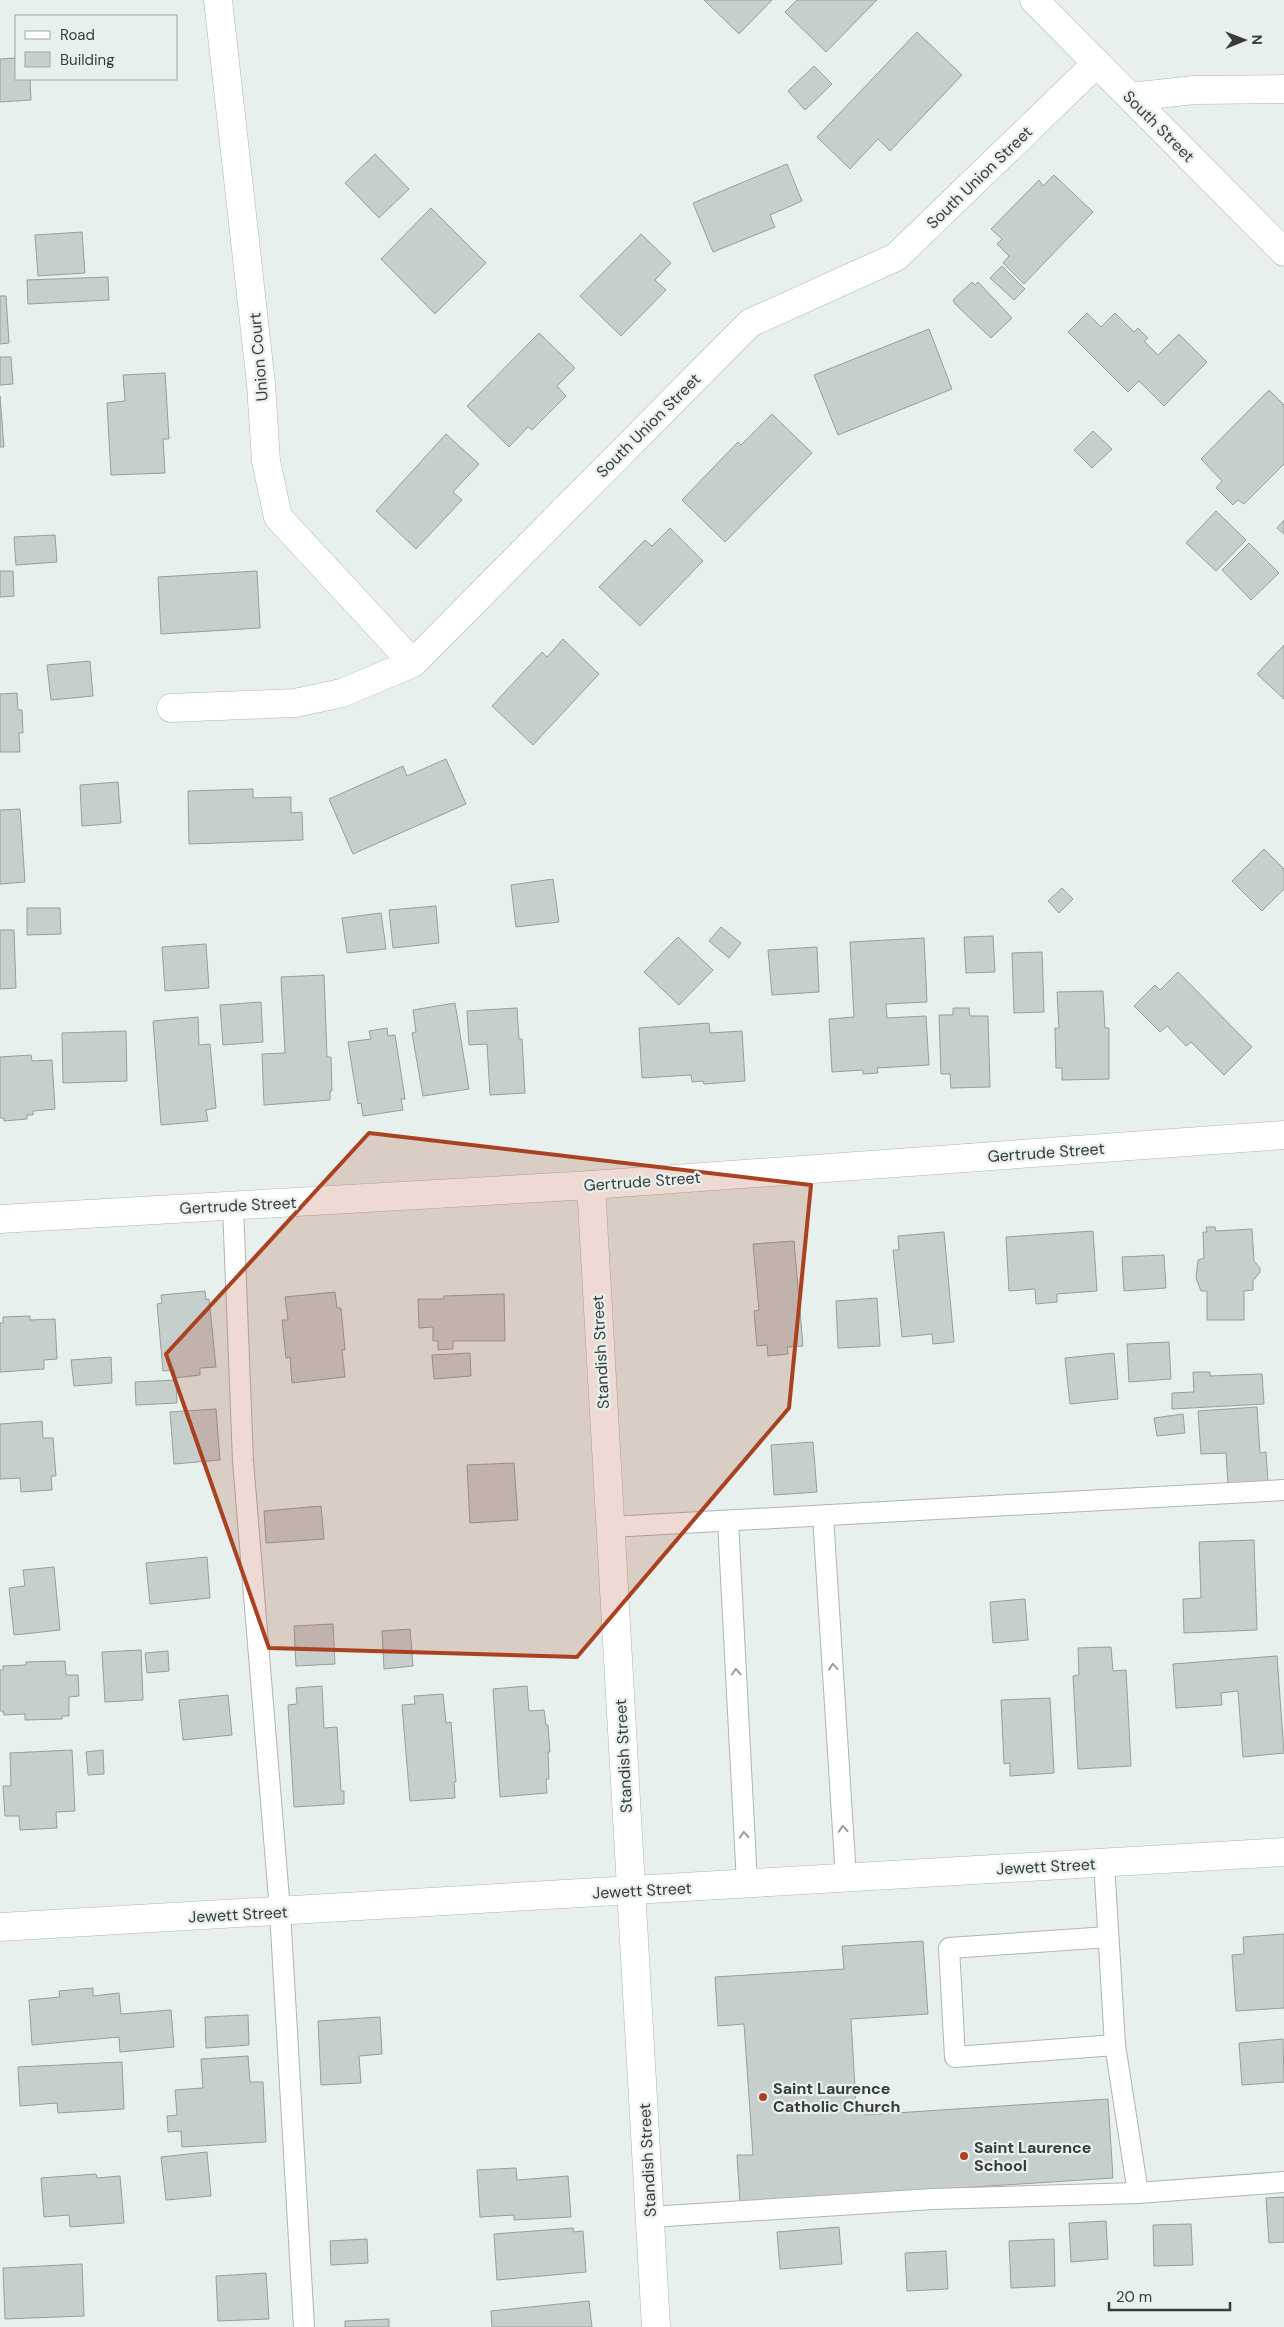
<svg xmlns="http://www.w3.org/2000/svg" width="1284" height="2327" font-family="'DM Sans',sans-serif">
<style>
.building{fill:#c7cfcd;stroke:#979f9d}
.lines{fill:none;stroke-linecap:round;stroke-linejoin:round}
.lane-casing{stroke:#aeb6b4;stroke-width:22}
.street-casing{stroke:#aeb6b4;stroke-width:29}
.lane{stroke:#fff;stroke-width:20}
.street{stroke:#fff;stroke-width:28}
.oneway{stroke:#9c9d9c}
.marked{fill:#aa4222;fill-opacity:0.2;stroke:#aa4222;stroke-width:4;stroke-linejoin:round}
.poi-dot{fill:#aa4222;stroke:#e7f0ed;stroke-width:2}
.labels{text-anchor:middle;stroke-width:4.5;stroke-linejoin:round;paint-order:stroke}
.street-label{font-size:16px;fill:#383b3a;stroke:#e7f0ed}
.poi-label{font-size:16px;font-weight:bold;fill:#383b3a;stroke:#e7f0ed;text-anchor:start}
</style>
<rect width="100%" height="100%" fill="#e7f0ed"/>
<g class="building">
<polygon points="704,0 772,0 739,34"/>
<polygon points="797,0 877,0 826,52 785,12"/>
<polygon points="917,32 962,75 890,151 878,139 850,169 817,137"/>
<polygon points="16,58 16,79 30,79 31,100 0,102 0,59"/>
<polygon points="814,66 832,84 805,110 788,91"/>
<polygon points="375,154 409,189 379,218 345,183"/>
<polygon points="787,164 802,201 770,215 775,227 713,252 693,203"/>
<polygon points="1054,175 1093,212 1024,284 1003,263 1009,256 997,244 1002,239 991,229 1039,180 1043,186"/>
<polygon points="431,208 486,263 435,314 381,259"/>
<polygon points="82,232 85,273 38,276 35,235"/>
<polygon points="641,234 671,263 655,280 666,290 621,336 580,296"/>
<polygon points="1002,266 1025,289 1014,300 990,278"/>
<polygon points="108,277 109,300 28,304 27,280"/>
<polygon points="972,282 975,285 978,282 1012,318 991,338 955,304 953,300"/>
<polygon points="0,296 6,296 9,343 0,344"/>
<polygon points="1087,313 1101,327 1115,313 1134,332 1138,328 1148,338 1144,341 1158,355 1179,334 1207,362 1164,406 1139,381 1128,392 1068,332"/>
<polygon points="929,329 952,389 838,435 814,375"/>
<polygon points="539,333 575,368 557,386 566,396 532,430 528,427 509,447 467,406"/>
<polygon points="0,357 11,357 13,384 0,385"/>
<polygon points="165,373 169,439 163,439 165,473 111,475 107,403 125,401 123,375"/>
<polygon points="1269,390 1284,405 1284,464 1244,504 1238,500 1233,505 1216,488 1222,481 1201,459"/>
<polygon points="0,396 4,447 0,447"/>
<polygon points="772,414 812,453 725,542 682,500 738,442 741,445"/>
<polygon points="1093,431 1112,449 1092,468 1074,450"/>
<polygon points="446,434 479,464 453,492 462,500 416,549 376,511"/>
<polygon points="1216,511 1246,540 1216,571 1186,543"/>
<polygon points="1284,520 1284,534 1277,528"/>
<polygon points="670,528 703,561 640,626 599,587 645,540 652,546"/>
<polygon points="55,535 57,562 16,565 14,537"/>
<polygon points="1249,543 1279,573 1251,600 1222,570"/>
<polygon points="0,571 13,571 14,596 0,597"/>
<polygon points="257,571 260,628 161,634 158,577"/>
<polygon points="563,639 599,674 533,745 492,706 542,652 547,657"/>
<polygon points="1284,645 1284,699 1257,674"/>
<polygon points="90,661 93,696 51,700 47,665"/>
<polygon points="17,693 18,710 22,710 23,733 19,733 20,752 0,752 0,694"/>
<polygon points="446,759 466,804 353,854 329,799 403,766 407,776"/>
<polygon points="118,782 121,823 82,826 80,785"/>
<polygon points="253,789 253,798 291,797 291,813 302,812 303,840 189,844 188,791"/>
<polygon points="20,809 25,882 0,884 0,810"/>
<polygon points="1264,849 1284,869 1284,889 1262,911 1232,881"/>
<polygon points="553,879 559,922 516,927 511,885"/>
<polygon points="1062,888 1073,899 1059,913 1048,901"/>
<polygon points="436,906 439,943 393,948 389,910"/>
<polygon points="27,908 60,908 61,934 27,935"/>
<polygon points="381,913 386,949 347,953 342,918"/>
<polygon points="721,927 741,943 729,958 709,941"/>
<polygon points="0,930 14,930 16,988 0,989"/>
<polygon points="993,936 995,972 966,973 964,937"/>
<polygon points="678,937 713,970 679,1005 644,972"/>
<polygon points="924,938 927,1002 886,1004 887,1018 926,1016 929,1065 877,1068 878,1073 863,1074 863,1070 832,1072 829,1019 854,1017 850,942"/>
<polygon points="206,944 209,988 165,991 162,947"/>
<polygon points="817,947 819,992 772,995 768,950"/>
<polygon points="1042,952 1044,1012 1014,1013 1012,953"/>
<polygon points="1178,972 1252,1047 1224,1075 1191,1042 1186,1046 1167,1026 1160,1032 1134,1006 1155,985 1160,990"/>
<polygon points="324,975 327,1057 331,1057 332,1091 330,1091 330,1100 264,1105 262,1054 285,1053 281,977"/>
<polygon points="1103,991 1105,1028 1109,1028 1109,1079 1062,1080 1062,1068 1056,1068 1055,1028 1059,1028 1057,992"/>
<polygon points="261,1002 263,1042 223,1045 220,1005"/>
<polygon points="455,1003 469,1089 423,1096 412,1033 416,1032 413,1010"/>
<polygon points="517,1008 519,1039 522,1039 525,1093 490,1095 487,1044 469,1045 467,1011"/>
<polygon points="953,1008 969,1008 970,1016 988,1016 990,1087 951,1088 950,1074 941,1074 939,1015 953,1015"/>
<polygon points="198,1017 199,1045 210,1044 216,1108 206,1110 208,1121 161,1125 153,1021"/>
<polygon points="709,1023 710,1033 742,1031 745,1081 704,1084 703,1081 692,1082 691,1075 642,1078 639,1028"/>
<polygon points="387,1028 388,1036 395,1035 405,1099 401,1099 403,1110 363,1116 361,1103 358,1104 348,1042 371,1039 369,1031"/>
<polygon points="126,1031 127,1081 63,1083 62,1033"/>
<polygon points="31,1055 32,1061 52,1060 55,1109 33,1111 33,1115 27,1115 27,1119 4,1121 4,1118 0,1118 0,1057"/>
<polygon points="1206,1227 1215,1227 1216,1231 1252,1229 1254,1261 1260,1268 1260,1272 1253,1281 1253,1290 1244,1291 1244,1320 1207,1320 1207,1291 1201,1291 1196,1278 1198,1260 1204,1258 1203,1232 1207,1232"/>
<polygon points="1093,1231 1097,1291 1057,1294 1057,1302 1036,1304 1035,1289 1009,1291 1006,1237"/>
<polygon points="944,1232 954,1342 933,1344 932,1334 902,1337 893,1250 899,1250 898,1236"/>
<polygon points="794,1241 803,1346 787,1347 788,1354 768,1356 767,1345 757,1346 754,1311 759,1310 753,1244"/>
<polygon points="1164,1255 1166,1288 1124,1291 1122,1257"/>
<polygon points="205,1291 206,1300 209,1299 216,1367 200,1368 200,1375 175,1378 174,1370 163,1371 157,1304 162,1303 161,1295"/>
<polygon points="335,1292 337,1308 341,1308 345,1350 342,1350 345,1377 292,1383 290,1357 286,1358 282,1320 288,1320 285,1297"/>
<polygon points="504,1294 505,1341 453,1341 453,1349 438,1350 438,1341 433,1341 433,1327 419,1328 418,1299 443,1299 444,1296"/>
<polygon points="877,1298 880,1346 838,1348 836,1301"/>
<polygon points="30,1316 30,1320 55,1319 57,1359 44,1360 44,1369 0,1372 0,1323 3,1323 3,1317"/>
<polygon points="1169,1342 1171,1379 1129,1382 1127,1344"/>
<polygon points="470,1353 471,1376 434,1379 432,1355"/>
<polygon points="1114,1353 1118,1399 1070,1404 1065,1358"/>
<polygon points="111,1357 112,1383 74,1386 71,1360"/>
<polygon points="1193,1372 1210,1372 1210,1376 1262,1374 1264,1404 1172,1409 1172,1393 1194,1392"/>
<polygon points="176,1380 177,1403 136,1405 135,1382"/>
<polygon points="1257,1407 1260,1453 1266,1452 1268,1482 1228,1485 1226,1453 1201,1454 1198,1411"/>
<polygon points="216,1409 220,1460 174,1464 170,1412"/>
<polygon points="1183,1414 1185,1433 1157,1436 1154,1418"/>
<polygon points="42,1421 43,1438 53,1438 56,1476 51,1476 52,1490 21,1492 20,1478 0,1479 0,1424"/>
<polygon points="813,1442 817,1492 774,1495 771,1445"/>
<polygon points="514,1463 518,1520 470,1523 467,1465"/>
<polygon points="321,1506 324,1539 266,1543 264,1511"/>
<polygon points="1254,1540 1257,1630 1184,1633 1183,1599 1201,1598 1199,1542"/>
<polygon points="207,1557 210,1598 150,1604 146,1563"/>
<polygon points="54,1567 60,1630 14,1635 9,1588 25,1586 23,1570"/>
<polygon points="1025,1599 1028,1640 993,1643 990,1602"/>
<polygon points="333,1624 335,1664 296,1666 294,1626"/>
<polygon points="410,1629 413,1666 384,1669 382,1631"/>
<polygon points="1111,1647 1113,1671 1126,1670 1131,1766 1078,1769 1073,1676 1079,1675 1078,1648"/>
<polygon points="141,1650 143,1700 105,1702 102,1652"/>
<polygon points="168,1651 169,1671 147,1673 145,1653"/>
<polygon points="1277,1656 1284,1753 1243,1757 1238,1691 1221,1693 1222,1705 1176,1708 1173,1664"/>
<polygon points="65,1661 66,1675 78,1675 79,1696 69,1697 69,1716 62,1716 62,1719 25,1720 25,1714 4,1715 3,1711 0,1711 0,1670 3,1670 3,1666 26,1665 26,1662"/>
<polygon points="322,1686 324,1728 337,1727 341,1791 344,1791 344,1804 294,1807 288,1705 297,1704 296,1688"/>
<polygon points="527,1686 529,1711 544,1710 546,1725 548,1725 550,1752 548,1752 549,1779 546,1779 547,1793 500,1797 493,1689"/>
<polygon points="443,1694 446,1723 451,1722 456,1782 454,1782 455,1798 410,1801 402,1705 415,1704 414,1696"/>
<polygon points="228,1695 232,1735 183,1740 179,1700"/>
<polygon points="1050,1698 1054,1773 1010,1776 1010,1763 1004,1764 1001,1700"/>
<polygon points="72,1750 75,1811 56,1812 57,1828 20,1830 19,1816 5,1816 3,1786 11,1786 10,1753"/>
<polygon points="103,1750 104,1774 88,1775 86,1752"/>
<polygon points="1284,1934 1284,2008 1236,2011 1232,1955 1244,1954 1243,1937"/>
<polygon points="923,1941 928,2014 851,2019 856,2106 864,2105 865,2115 1108,2099 1113,2178 740,2202 737,2155 753,2155 744,2024 718,2026 715,1977 844,1969 842,1946"/>
<polygon points="93,1988 93,1996 119,1993 121,2014 171,2010 174,2047 120,2052 119,2037 32,2045 29,2000 60,1997 59,1991"/>
<polygon points="248,2015 249,2045 206,2048 205,2017"/>
<polygon points="380,2017 382,2054 359,2056 361,2083 321,2085 318,2021"/>
<polygon points="1283,2039 1284,2082 1242,2085 1239,2043"/>
<polygon points="248,2056 250,2082 263,2082 266,2142 182,2147 181,2131 168,2132 167,2116 177,2115 175,2090 203,2088 201,2059"/>
<polygon points="122,2062 124,2109 58,2113 57,2103 20,2106 18,2067"/>
<polygon points="207,2152 211,2196 166,2200 161,2157"/>
<polygon points="516,2168 517,2180 568,2176 571,2217 514,2220 514,2215 480,2217 477,2170"/>
<polygon points="96,2174 97,2178 120,2176 124,2223 70,2227 69,2215 44,2217 41,2178"/>
<polygon points="1284,2197 1284,2242 1269,2243 1266,2198"/>
<polygon points="1106,2221 1108,2259 1071,2262 1069,2223"/>
<polygon points="1191,2224 1193,2265 1154,2266 1153,2225"/>
<polygon points="839,2227 842,2264 780,2269 777,2232"/>
<polygon points="573,2228 574,2232 583,2231 586,2272 497,2280 494,2234"/>
<polygon points="367,2239 368,2263 331,2265 330,2241"/>
<polygon points="1054,2239 1055,2286 1011,2288 1009,2241"/>
<polygon points="946,2251 948,2289 907,2291 905,2253"/>
<polygon points="82,2264 84,2316 5,2319 3,2268"/>
<polygon points="266,2273 269,2319 218,2321 216,2276"/>
<polygon points="589,2301 592,2327 492,2327 491,2311"/>
<polygon points="389,2319 389,2327 345,2327 345,2321"/>
</g>
<g class="lines">
<g class="lane-casing">
<g id="lane">
<polyline points="233,1206 243,1461 280,1911 304,2327"/>
<polyline points="823,1516 846,1878"/>
<polyline points="728,1521 747,1883"/>
<polyline points="610,1527 1284,1490"/>
<polyline points="1104,1862 1115,2045 1138,2193 1284,2182"/>
<polyline points="1108,1937 949,1948 955,2057 1115,2045"/>
<polyline points="650,2217 933,2199 1138,2193"/>
</g>
</g>
<g class="street-casing">
<g id="street">
<polyline points="218,0 261,384 266,461 278,517 413,663"/>
<polyline points="1034,0 1284,252"/>
<polyline points="1131,97 1194,90 1284,89"/>
<polyline points="171,708 295,703 342,693 413,663 750,323 896,257 1097,63"/>
<polyline points="591,1185 656,2327"/>
<polyline points="0,1219 591,1185 1284,1135"/>
<polyline points="0,1927 1284,1852"/>
</g>
</g>
<use href="#lane" class="lane"/>
<use href="#street" class="street"/>
</g>
<defs><path id="oneway-chevron" d="M-2-3.5L2.5 0L-2 3.5" fill="none" stroke-width="1.6" stroke-linecap="round" stroke-linejoin="round" transform="scale(1.25)"/></defs>
<g class="oneway">
<use href="#oneway-chevron" transform="translate(833 1667) rotate(-94)"/>
<use href="#oneway-chevron" transform="translate(736 1672) rotate(-93)"/>
<use href="#oneway-chevron" transform="translate(843 1829) rotate(-94)"/>
<use href="#oneway-chevron" transform="translate(744 1835) rotate(-93)"/>
</g>
<path class="marked" d="M 369,1133 L 811,1185 L 789,1408 L 577,1657 L 269,1648 L 166,1354 Z"/>
<g class="poi-dot">
<circle cx="763" cy="2097" r="5"/>
<circle cx="964" cy="2156" r="5"/>
</g>
<g class="labels">
<g class="street-label">
<text transform="translate(1159 126) rotate(45)" y="6">South Street</text>
<text transform="translate(979 177) rotate(-44)" y="6">South Union Street</text>
<text transform="translate(258 357) rotate(-95)" y="6">Union Court</text>
<text transform="translate(648 425) rotate(-45)" y="6">South Union Street</text>
<text transform="translate(1046 1152) rotate(-4)" y="6">Gertrude Street</text>
<text transform="translate(642 1181) rotate(-4)" y="6">Gertrude Street</text>
<text transform="translate(238 1205) rotate(-3)" y="6">Gertrude Street</text>
<text transform="translate(600 1352) rotate(-93)" y="6">Standish Street</text>
<text transform="translate(623 1756) rotate(-93)" y="6">Standish Street</text>
<text transform="translate(1046 1866) rotate(-3)" y="6">Jewett Street</text>
<text transform="translate(642 1890) rotate(-3)" y="6">Jewett Street</text>
<text transform="translate(238 1914) rotate(-3)" y="6">Jewett Street</text>
<text transform="translate(647 2160) rotate(-93)" y="6">Standish Street</text>
</g>
<g class="poi-label">
<text x="773" y="2094">Saint Laurence<tspan x="773" dy="18">Catholic Church</tspan></text>
<text x="974" y="2153">Saint Laurence<tspan x="974" dy="18">School</tspan></text>
</g>
</g>
<rect x="15" y="15" width="162" height="65" fill="#e7f0ed" stroke="#a1a8a5"/>
<rect x="25" y="31" width="25" height="8" fill="#ffffff" stroke="#a1a8a5"/>
<text x="60" y="40" font-size="15" fill="#383b3a">Road</text>
<rect x="25" y="52" width="25" height="15" fill="#c7cfcd" stroke="#a1a8a5"/>
<text x="60" y="65" font-size="15" fill="#383b3a">Building</text>
<g transform="translate(1244 40) rotate(89)" stroke="#e7f0ed" stroke-width="4" paint-order="stroke">
<path d="M0-4L9 19L0 12L-9 19Z" fill="#383b3a"/>
<text y="-8" font-size="14" font-weight="bold" text-anchor="middle" fill="#383b3a">N</text>
</g>
<path d="M1109 2302v8h121v-8" fill="none" stroke="#383b3a" stroke-width="2.5"/>
<text x="1116" y="2302" font-size="15" fill="#383b3a" stroke="#e7f0ed" stroke-width="4" paint-order="stroke">20 m</text>
</svg>
